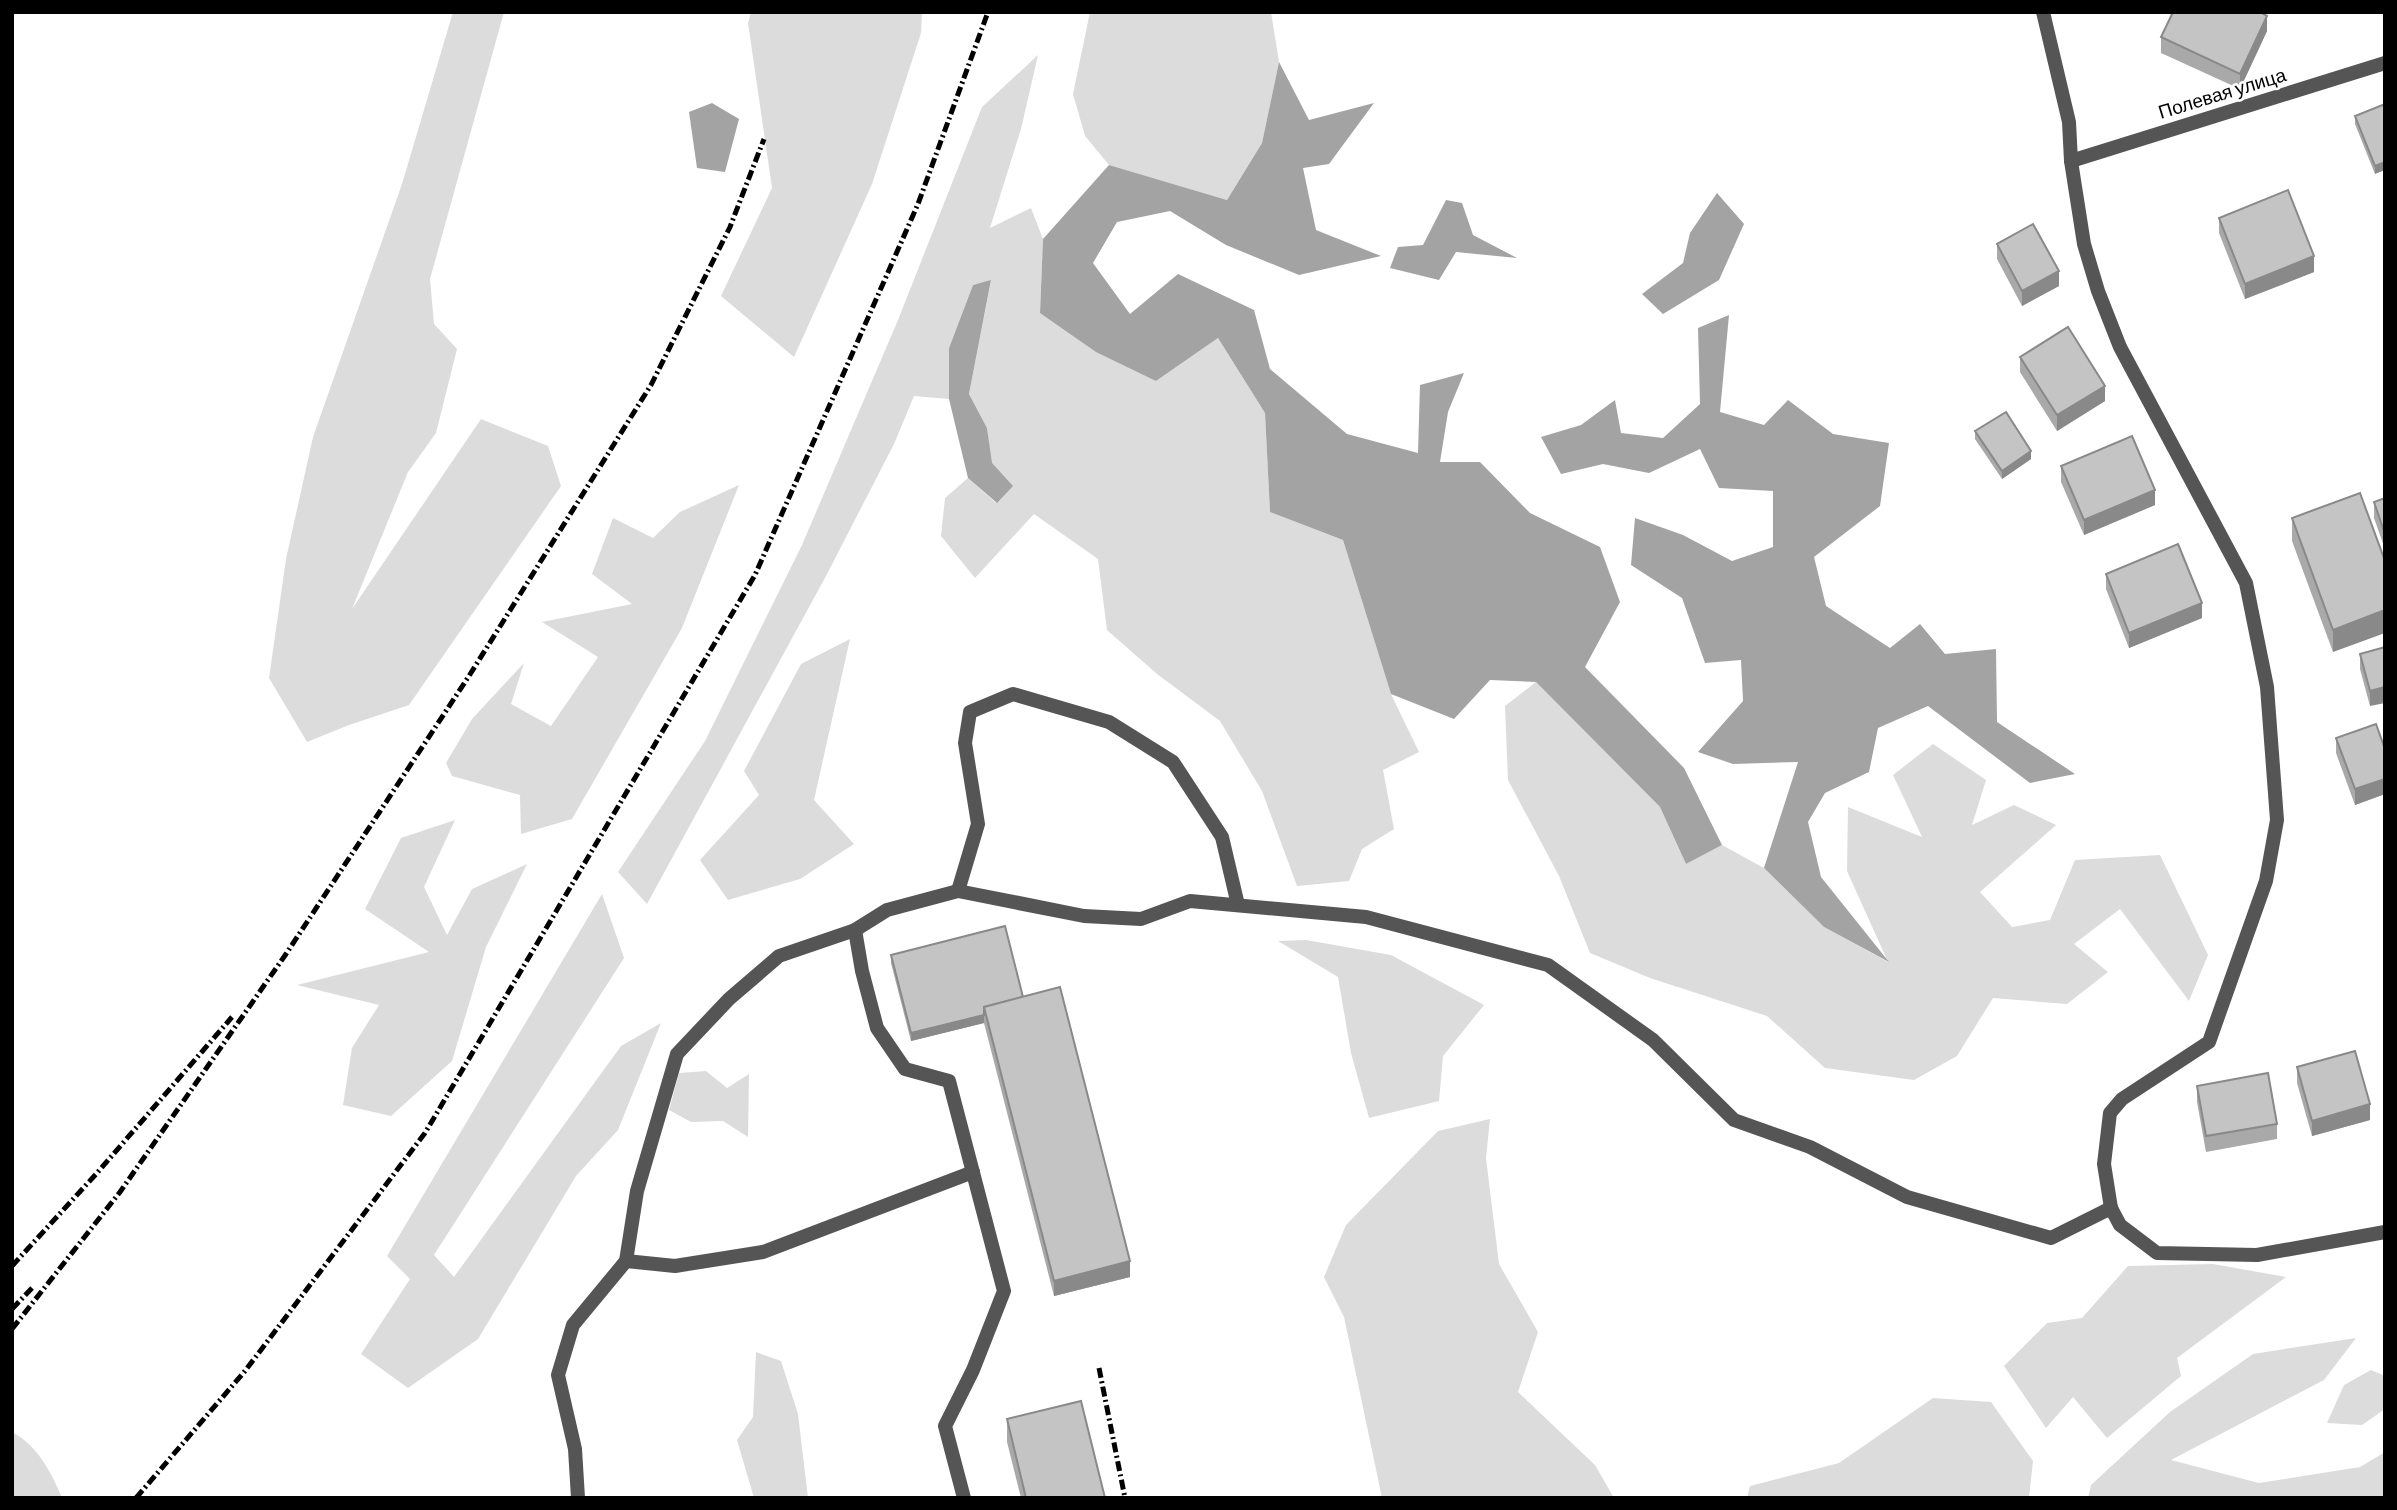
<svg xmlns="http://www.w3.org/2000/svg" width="2397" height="1510" font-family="Barlow,sans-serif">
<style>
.green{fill:#dcdcdc}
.water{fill:#a3a3a3}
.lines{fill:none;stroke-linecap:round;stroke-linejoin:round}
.service{stroke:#555;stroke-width:14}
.minor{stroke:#555;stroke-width:14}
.rail{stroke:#000;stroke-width:5;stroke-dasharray:10 3.5 2 3.5;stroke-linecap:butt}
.wall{fill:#a9a9a9}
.shaded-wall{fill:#898989}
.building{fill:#c4c4c4;stroke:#898989;stroke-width:2}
.labels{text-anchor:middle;stroke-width:5;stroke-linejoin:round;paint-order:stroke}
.street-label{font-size:19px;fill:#000;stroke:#fff}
</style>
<rect width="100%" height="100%" fill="#fff"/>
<g class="green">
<polygon points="453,12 504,12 430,279 434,324 457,349 436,433 408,472 352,609 481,419 548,446 561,486 409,705 349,725 307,742 269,678 286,559 313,437 402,184"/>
<polygon points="751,12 922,12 921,33 872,184 794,357 721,296 772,188 748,23"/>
<polygon points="1090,12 1271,12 1279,62 1262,143 1227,200 1109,165 1085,136 1073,94"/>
<polygon points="1038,55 1021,129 990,228 1031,208 1043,239 1040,313 1156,381 1218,338 1265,413 1270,512 1343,540 1391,694 1419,752 1383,770 1394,829 1362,849 1349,881 1297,886 1262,791 1220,721 1157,674 1107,630 1098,559 1034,514 975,578 941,536 945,498 968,478 996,503 987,428 969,394 991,281 973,285 949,348 949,399 914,396 894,444 826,576 647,904 618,872 705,741 802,545 898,320 982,107"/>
<polygon points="739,485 682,628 572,819 521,834 520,795 452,776 446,763 472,719 524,663 511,704 551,726 598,657 542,622 632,604 592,574 613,518 653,538 680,512"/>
<polygon points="850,639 814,800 854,844 800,879 728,900 700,860 759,795 744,771 801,664"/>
<polygon points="1536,682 1660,807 1686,864 1722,845 1764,868 1824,927 1888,962 1847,871 1848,807 1922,837 1893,775 1933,744 1986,780 1972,825 2014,805 2056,825 1980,892 2012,927 2050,920 2075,860 2160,855 2208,955 2189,1001 2120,909 2074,944 2108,972 2067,1004 1993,998 1957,1056 1914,1080 1825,1068 1767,1016 1650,978 1590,953 1559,876 1508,780 1505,706"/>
<polygon points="455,820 424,887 447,935 472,889 527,864 486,947 452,1061 391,1116 343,1105 352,1048 379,1005 297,985 429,952 365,909 401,838"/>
<polygon points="602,894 624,958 434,1255 454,1277 621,1046 661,1023 618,1130 576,1176 478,1339 408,1388 361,1354 410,1279 387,1256"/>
<polygon points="1306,940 1391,955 1484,1005 1443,1056 1439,1101 1369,1118 1351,1053 1338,977 1278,941"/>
<polygon points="706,1071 727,1088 749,1074 748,1137 723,1121 691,1122 669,1110 679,1073"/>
<polygon points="1490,1119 1486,1158 1499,1264 1538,1332 1518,1392 1595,1465 1614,1498 1382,1498 1344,1317 1324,1277 1346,1225 1438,1131"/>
<polygon points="2213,1264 2286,1277 2177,1358 2181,1376 2107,1438 2073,1397 2046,1428 2004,1366 2047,1323 2082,1318 2128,1266"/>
<polygon points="2356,1338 2324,1380 2171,1460 2259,1483 2360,1467 2385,1452 2385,1498 2088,1498 2091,1485 2170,1412 2253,1354"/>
<polygon points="756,1352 781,1361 798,1414 808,1498 754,1498 737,1440 753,1417"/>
<polygon points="2371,1370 2385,1376 2385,1409 2362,1425 2327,1423 2344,1385"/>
<polygon points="1933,1398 1991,1402 2033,1461 2029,1498 1747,1498 1750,1486 1839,1463"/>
<path d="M 12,1432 C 38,1446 51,1472 62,1498 L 12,1498 Z"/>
</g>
<g class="water">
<polygon points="1279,62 1309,120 1374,103 1329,164 1303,168 1316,230 1381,256 1299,275 1226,245 1170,211 1117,222 1093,263 1130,314 1178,274 1254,310 1270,369 1347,434 1418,453 1420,385 1464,373 1448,412 1440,462 1480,462 1530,513 1600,547 1620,602 1585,667 1684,768 1722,845 1686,864 1660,807 1536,682 1490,680 1454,719 1391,694 1343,540 1270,512 1265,413 1218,338 1156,381 1096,352 1040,313 1043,239 1109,165 1227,200 1262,143"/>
<polygon points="712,103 739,119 725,172 697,168 689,112"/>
<polygon points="1717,193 1744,224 1719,280 1663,314 1642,294 1683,263 1690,233"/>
<polygon points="1446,200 1462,203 1473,235 1517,258 1456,252 1439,280 1390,268 1398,247 1423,245"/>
<polygon points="991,280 969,394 987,428 992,463 1013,486 997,503 968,478 949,399 949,348 973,285"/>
<polygon points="1729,315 1720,412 1764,425 1788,400 1833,434 1889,443 1880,506 1814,557 1826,606 1890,648 1920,624 1945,654 1996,649 1997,722 2075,774 2030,783 1928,706 1878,728 1869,772 1825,793 1808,822 1821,877 1889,962 1824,927 1764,868 1798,762 1733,764 1698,752 1743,701 1741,660 1705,663 1682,598 1631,565 1635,518 1683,535 1732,561 1773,547 1773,491 1719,488 1700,449 1649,473 1603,464 1561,474 1541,437 1581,425 1615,400 1621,433 1663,438 1700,404 1698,328"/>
</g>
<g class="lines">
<g class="service">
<polyline points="2043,12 2069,122 2071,161 2084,244 2098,291 2120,347 2246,583 2267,687 2277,820 2266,881 2209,1042 2122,1099 2110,1113 2104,1164 2111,1208 2120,1225 2157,1253 2257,1255 2385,1232"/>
<polyline points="958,891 978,824 965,743 970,712 1013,694 1109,722 1173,762 1222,837 1238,905"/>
<polyline points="855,930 862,971 877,1028 905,1069 949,1081 1004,1291 973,1370 945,1426 964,1498"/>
<polyline points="626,1261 675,1266 763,1252 973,1172"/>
<polyline points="578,1498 575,1449 558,1375 573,1325 626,1261 637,1191 677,1054 729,999 779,956 855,930 887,910 958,891 1084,916 1141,919 1190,901 1366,917 1548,965 1653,1040 1734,1120 1810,1147 1907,1197 2051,1238 2111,1208"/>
</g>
<polyline class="minor" points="2071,161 2385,63"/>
<g class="rail">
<polyline points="12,1266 97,1173 232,1017"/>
<polyline points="12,1309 34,1286"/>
<polyline points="12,1329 120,1192 286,954 469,676 651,385 730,227 764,139"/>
<polyline points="1099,1368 1125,1498"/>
<polyline points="136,1498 245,1371 425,1133 755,575 918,204 988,12"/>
</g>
</g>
<g class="wall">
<polygon points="2267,31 2240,89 2161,53 2161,37"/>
<polygon points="2385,104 2375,174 2355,124 2355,116"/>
<polygon points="2219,218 2314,272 2245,299 2219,233"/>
<polygon points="1997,244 2059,286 2022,306 1997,259"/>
<polygon points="2020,357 2105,401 2057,431 2020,372"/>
<polygon points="1975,431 2031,459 2002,479 1975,439"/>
<polygon points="2061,466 2155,505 2084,535 2061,482"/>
<polygon points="2360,493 2333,652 2292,541 2292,518"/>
<polygon points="2385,498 2385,549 2374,518 2374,502"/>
<polygon points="2106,574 2202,618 2129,648 2106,589"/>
<polygon points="2385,647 2370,706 2360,669 2360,654"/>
<polygon points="2336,738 2385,749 2385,794 2355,805 2336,753"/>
<polygon points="891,955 1023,997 1130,1277 1054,1296 984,1023 911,1041 891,963"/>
<polygon points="2297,1067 2370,1120 2312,1136 2297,1083"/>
<polygon points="2197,1086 2277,1124 2277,1139 2206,1152 2197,1102"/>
<polygon points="1007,1419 1105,1498 1021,1498 1007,1442"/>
</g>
<g class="shaded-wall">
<polygon points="2267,16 2267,31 2240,89 2240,74"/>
<polygon points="2385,162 2385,170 2375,174 2375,166"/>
<polygon points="2314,256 2314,272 2245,299 2245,284"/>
<polygon points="2059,271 2059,286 2022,306 2022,291"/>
<polygon points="2105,386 2105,401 2057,431 2057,415"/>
<polygon points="2031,451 2031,459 2002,479 2002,471"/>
<polygon points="2155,490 2155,505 2084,535 2084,520"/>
<polygon points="2202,603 2202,618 2129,648 2129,633"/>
<polygon points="2385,610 2385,633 2333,652 2333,630"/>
<polygon points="2385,687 2385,703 2370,706 2370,691"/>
<polygon points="2385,779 2385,794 2355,805 2355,789"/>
<polygon points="984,1015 984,1023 911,1041 911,1033"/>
<polygon points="2370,1104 2370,1120 2312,1136 2312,1121"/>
<polygon points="1130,1261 1130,1277 1054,1296 1054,1281"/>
</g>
<g class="building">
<polygon points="2173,12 2260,12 2267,16 2240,74 2161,37"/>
<polygon points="2385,104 2385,162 2375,166 2355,116"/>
<polygon points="2288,190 2314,256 2245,284 2219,218"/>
<polygon points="2033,224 2059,271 2022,291 1997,244"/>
<polygon points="2068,327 2105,386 2057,415 2020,357"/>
<polygon points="2006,412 2031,451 2002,471 1975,431"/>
<polygon points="2132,436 2155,490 2084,520 2061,466"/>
<polygon points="2360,493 2385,561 2385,610 2333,630 2292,518"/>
<polygon points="2385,498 2385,534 2374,502"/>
<polygon points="2178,544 2202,603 2129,633 2106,574"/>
<polygon points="2385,647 2385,687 2370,691 2360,654"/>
<polygon points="2376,724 2385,749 2385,779 2355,789 2336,738"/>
<polygon points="1005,926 1023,997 984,1007 984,1015 911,1033 891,955"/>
<polygon points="1060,987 1130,1261 1054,1281 984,1007"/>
<polygon points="2355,1051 2370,1104 2312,1121 2297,1067"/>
<polygon points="2268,1073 2277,1124 2206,1136 2197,1086"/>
<polygon points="1081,1401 1105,1498 1026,1498 1007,1419"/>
</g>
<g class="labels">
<g class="street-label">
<text transform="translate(2222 93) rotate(-17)" y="7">Полевая улица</text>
</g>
</g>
<rect width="2397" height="1510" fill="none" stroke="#000000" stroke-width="28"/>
</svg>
